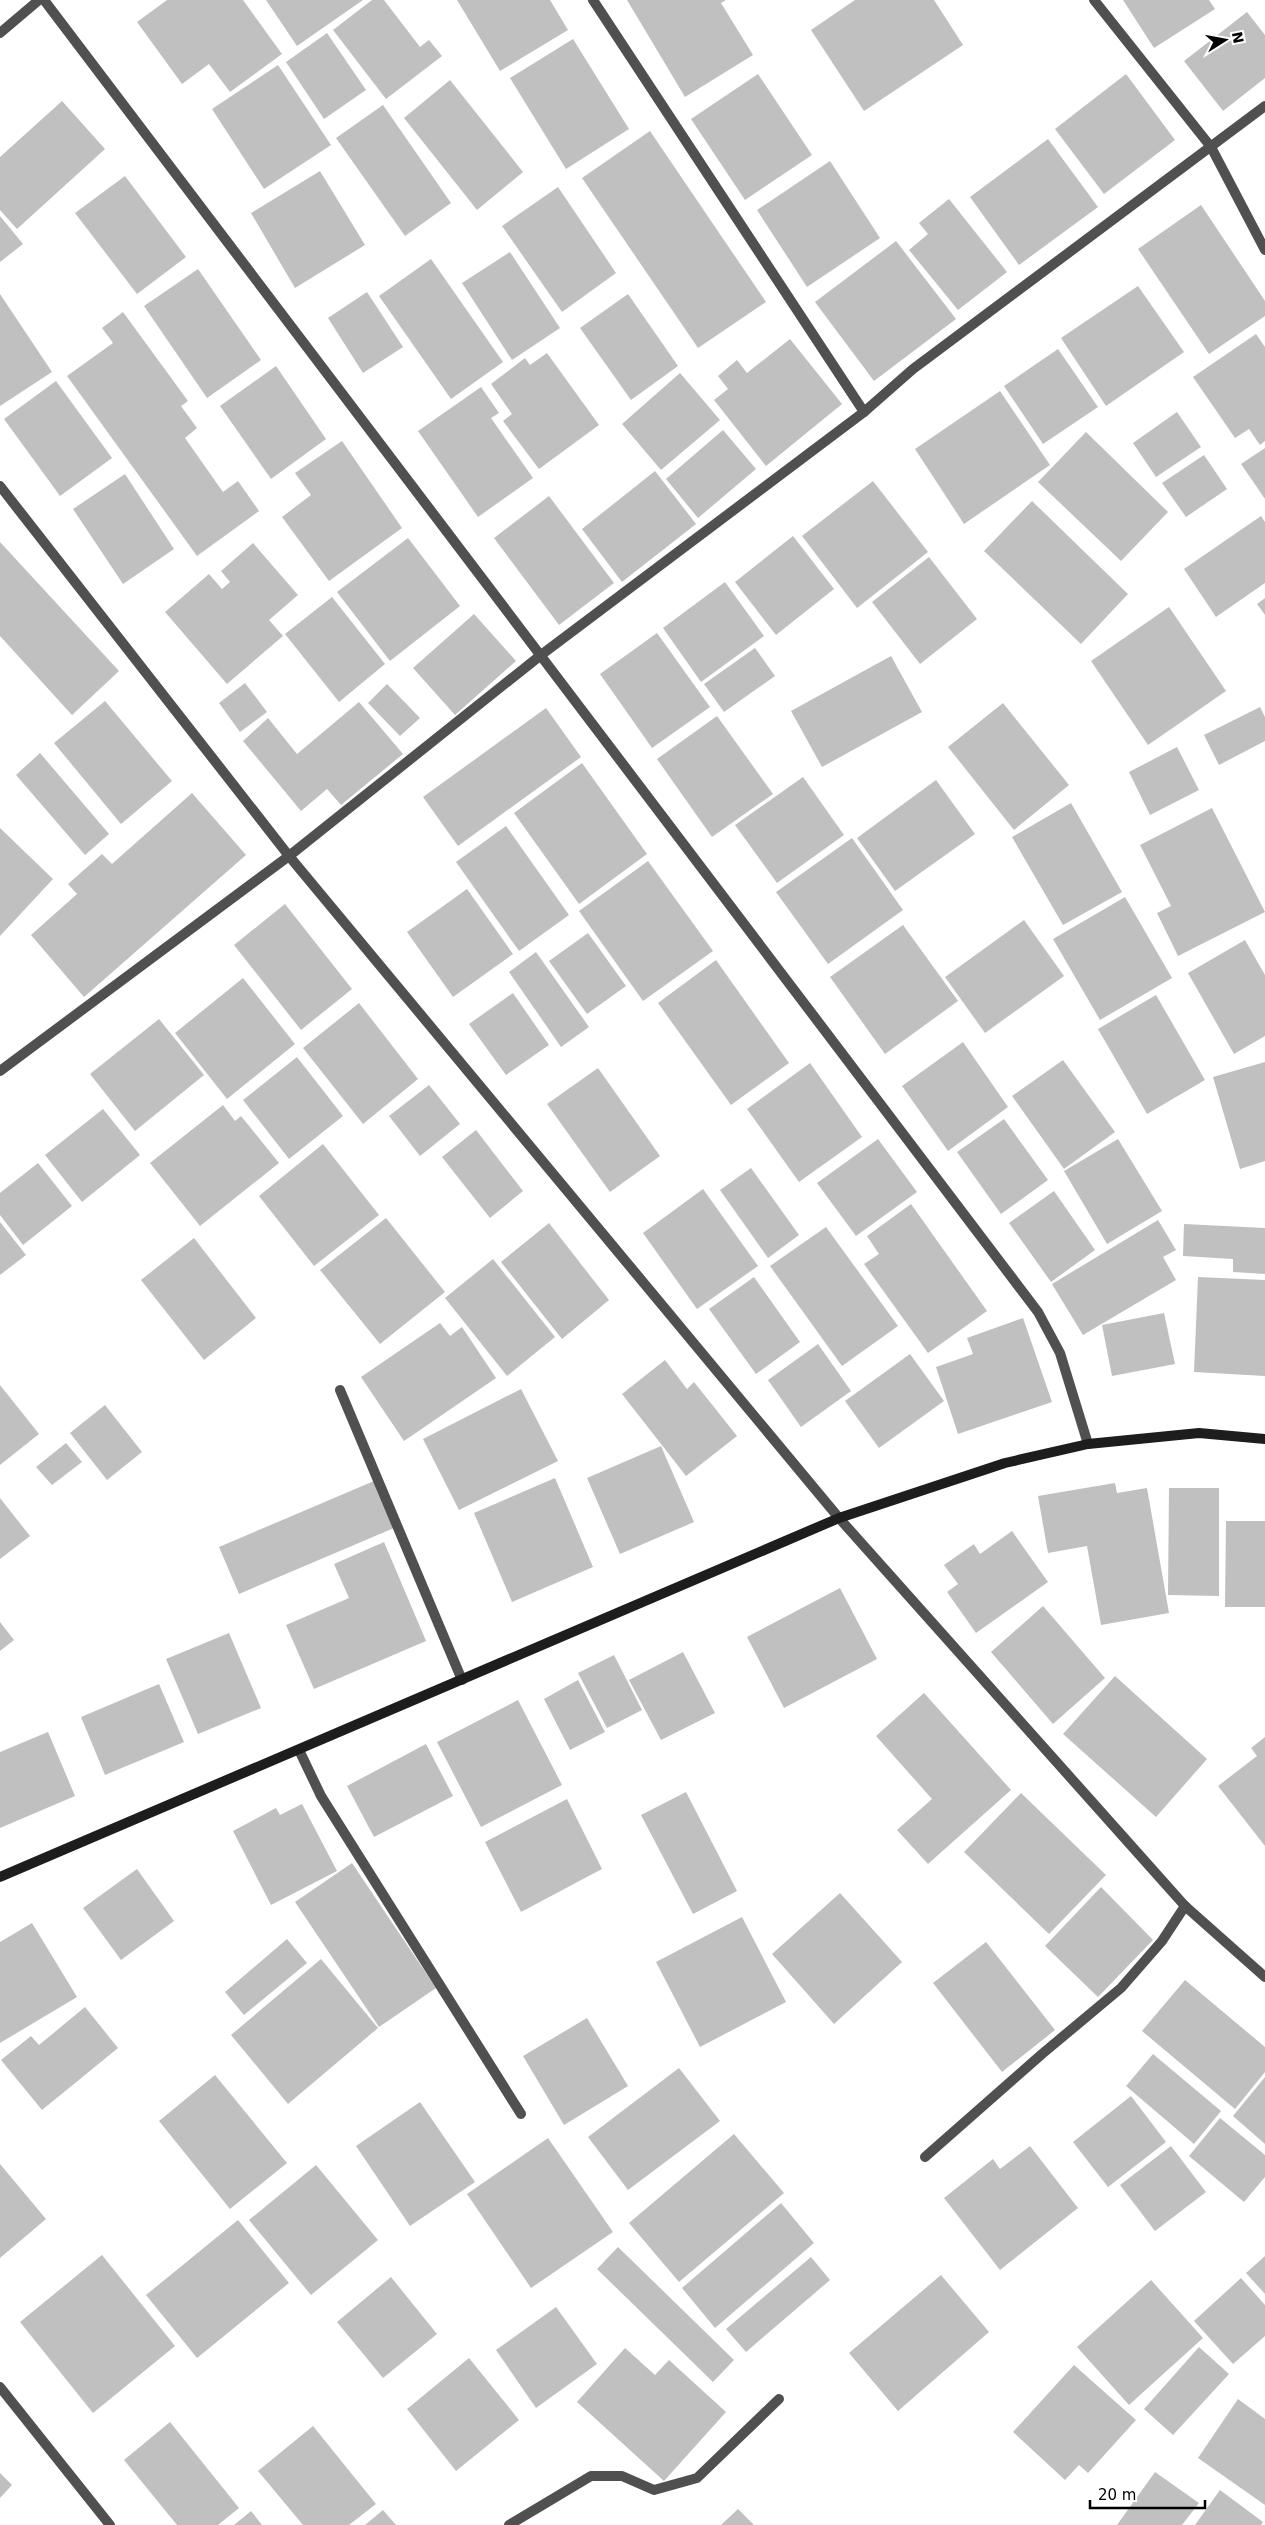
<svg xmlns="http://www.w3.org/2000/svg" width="1265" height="2525" font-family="'DejaVu Sans',sans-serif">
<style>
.building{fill:#c0c0c0}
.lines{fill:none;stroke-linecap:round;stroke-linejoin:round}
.street{stroke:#505050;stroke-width:10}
.secondary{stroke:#1d1d1d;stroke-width:10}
</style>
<rect width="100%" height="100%" fill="#fff"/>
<g class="building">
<polygon points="167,0 243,0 282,54 230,92 209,64 182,84 137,22"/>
<polygon points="266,0 363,0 297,46"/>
<polygon points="372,0 384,0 420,47 429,40 442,56 386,99 333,30"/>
<polygon points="457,0 550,0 568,30 500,71"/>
<polygon points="627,0 726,0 721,3 753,55 685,97"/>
<polygon points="855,0 934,0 963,45 864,111 811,30"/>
<polygon points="1123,0 1209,0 1215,9 1154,48"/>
<polygon points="1247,12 1265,35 1265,78 1223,111 1184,61"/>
<polygon points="327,33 366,90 324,119 286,62"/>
<polygon points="573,39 629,129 566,169 510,78"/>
<polygon points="278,65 331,145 264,189 212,109"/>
<polygon points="758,74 812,155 745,200 691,119"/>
<polygon points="1126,74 1175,140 1104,194 1055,129"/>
<polygon points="450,80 523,172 477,210 404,118"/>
<polygon points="62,101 105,149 17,229 0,210 0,157"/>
<polygon points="383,105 451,203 405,236 336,138"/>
<polygon points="650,131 766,302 698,348 582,178"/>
<polygon points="1048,139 1098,207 1019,265 970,197"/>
<polygon points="830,161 880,238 807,287 757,210"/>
<polygon points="320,171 365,245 295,288 251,213"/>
<polygon points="125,176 186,257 137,294 75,213"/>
<polygon points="558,187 616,273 562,312 502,226"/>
<polygon points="949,199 1007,272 958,310 909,250 928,234 919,223"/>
<polygon points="1201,205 1265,301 1265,316 1209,354 1138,249"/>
<polygon points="0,216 23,244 0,262"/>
<polygon points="896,241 956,319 874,381 815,302"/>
<polygon points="510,252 560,328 512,360 462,283"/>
<polygon points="431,259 503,362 451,399 379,296"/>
<polygon points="198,269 261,360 207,398 144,306"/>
<polygon points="1138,286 1184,352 1106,406 1061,338"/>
<polygon points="367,292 403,347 363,373 328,318"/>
<polygon points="0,294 52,372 0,406"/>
<polygon points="628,294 678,366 631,400 580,328"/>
<polygon points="123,312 188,401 181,406 197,428 185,438 223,492 238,481 259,511 197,556 67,376 113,343 102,328"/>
<polygon points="1256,334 1265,347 1265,441 1260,445 1249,429 1235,438 1193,377"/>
<polygon points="790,339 842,404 766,466 714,400 728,389 718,376 737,360 747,373"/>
<polygon points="1058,349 1098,407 1043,444 1004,386"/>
<polygon points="547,353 599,425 539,469 503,421 512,414 491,384 525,358 530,365"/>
<polygon points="276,366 326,439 271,479 220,406"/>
<polygon points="680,373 720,420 661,470 622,424"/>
<polygon points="56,381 112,458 60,496 4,419"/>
<polygon points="481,387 499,413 491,418 533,478 478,517 418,431"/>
<polygon points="1000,391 1050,465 964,524 915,449"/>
<polygon points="1177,412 1201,447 1156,477 1133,443"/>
<polygon points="723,430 756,469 698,518 666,479"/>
<polygon points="1086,432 1168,512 1121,561 1038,482"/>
<polygon points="342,441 402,528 329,581 282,517 311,495 295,473"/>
<polygon points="1265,448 1265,499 1241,464"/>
<polygon points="1204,455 1227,489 1186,517 1162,483"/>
<polygon points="655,471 696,524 622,582 582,529"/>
<polygon points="125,474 174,549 123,584 73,509"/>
<polygon points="873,481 928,552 857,608 802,536"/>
<polygon points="549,496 614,583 559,625 494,538"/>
<polygon points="1032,501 1128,594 1081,644 984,551"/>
<polygon points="1261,516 1265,522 1265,583 1216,617 1184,569"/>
<polygon points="793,536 834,589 776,635 735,582"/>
<polygon points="408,538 460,606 390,661 337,592"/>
<polygon points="0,542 119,671 72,715 0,636"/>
<polygon points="253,543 298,595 269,620 283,636 227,684 165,612 209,574 222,589 230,582 221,571"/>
<polygon points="929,557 977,619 920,664 872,602"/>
<polygon points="725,582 764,636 701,682 663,628"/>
<polygon points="332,597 385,664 339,702 285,634"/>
<polygon points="1265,598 1265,615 1257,604"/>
<polygon points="1169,607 1226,691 1148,745 1091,661"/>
<polygon points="474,614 516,661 455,715 413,668"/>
<polygon points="657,633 710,707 652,748 600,674"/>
<polygon points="755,648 775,676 724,712 704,684"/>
<polygon points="891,656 922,712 822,767 791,711"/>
<polygon points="245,683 267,712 240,732 219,703"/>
<polygon points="387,684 420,718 400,736 368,703"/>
<polygon points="105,701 172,781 121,824 54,743"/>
<polygon points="359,702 403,754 341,805 327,789 301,811 243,741 268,718 297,754"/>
<polygon points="1003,703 1069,785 1014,830 948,747"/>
<polygon points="1260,707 1265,717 1265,741 1219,765 1204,735"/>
<polygon points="546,708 581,757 458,846 423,797"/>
<polygon points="717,716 773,794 712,837 657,759"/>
<polygon points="1177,747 1199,790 1150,815 1129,772"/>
<polygon points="40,753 109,834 85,855 16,775"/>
<polygon points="582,763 647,854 579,904 514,813"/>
<polygon points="803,777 844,835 777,883 735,825"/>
<polygon points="936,780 975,834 895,891 857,838"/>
<polygon points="192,793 246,855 84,997 31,935 77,894 68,884 102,854 112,864"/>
<polygon points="1071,803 1122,892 1063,925 1012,837"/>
<polygon points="1212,808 1265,912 1178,956 1157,913 1171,906 1140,845"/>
<polygon points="506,826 569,915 519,951 456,862"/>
<polygon points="0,828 53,879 0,936"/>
<polygon points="852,838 903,910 828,964 776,892"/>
<polygon points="648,861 713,951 643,1001 579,911"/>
<polygon points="467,889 513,954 453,997 407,932"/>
<polygon points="1125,897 1172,978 1100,1020 1053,939"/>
<polygon points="285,904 352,989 301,1030 234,945"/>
<polygon points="1024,920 1064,976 985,1033 945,977"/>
<polygon points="903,925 958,1001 885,1054 830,977"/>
<polygon points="588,933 626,986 587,1014 549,961"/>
<polygon points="1245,940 1265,975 1265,1036 1234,1054 1188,973"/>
<polygon points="536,952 589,1027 561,1047 509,972"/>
<polygon points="716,960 789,1063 731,1105 658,1003"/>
<polygon points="243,978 295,1044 227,1099 175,1033"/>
<polygon points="513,993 549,1045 506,1075 469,1024"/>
<polygon points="1156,995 1205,1080 1147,1114 1098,1029"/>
<polygon points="359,1003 418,1079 363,1124 303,1048"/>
<polygon points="159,1019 204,1075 135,1131 90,1074"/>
<polygon points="963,1042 1008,1107 948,1151 902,1086"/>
<polygon points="297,1057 343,1116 289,1159 243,1100"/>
<polygon points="1063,1060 1115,1132 1064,1169 1012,1096"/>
<polygon points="1265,1062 1265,1161 1240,1169 1213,1077"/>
<polygon points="810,1063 862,1137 799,1182 747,1109"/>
<polygon points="598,1068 660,1156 610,1192 547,1104"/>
<polygon points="429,1085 460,1124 420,1156 389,1116"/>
<polygon points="223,1105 235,1121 241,1116 279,1163 200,1226 150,1163"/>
<polygon points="103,1109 140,1155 82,1202 45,1155"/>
<polygon points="1004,1119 1048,1180 1001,1214 957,1152"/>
<polygon points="476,1130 523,1191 490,1218 442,1157"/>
<polygon points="878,1139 917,1192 856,1236 817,1183"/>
<polygon points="1118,1139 1162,1211 1107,1244 1064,1171"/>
<polygon points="323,1144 379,1215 314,1266 259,1196"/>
<polygon points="38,1163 72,1206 23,1245 0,1215 0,1193"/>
<polygon points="751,1168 799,1235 768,1258 720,1190"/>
<polygon points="703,1189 758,1266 697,1309 643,1233"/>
<polygon points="1054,1191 1095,1250 1051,1282 1009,1223"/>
<polygon points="911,1204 987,1311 928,1353 864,1264 879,1254 867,1236"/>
<polygon points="386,1218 445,1292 380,1344 320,1270"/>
<polygon points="1158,1220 1176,1250 1163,1257 1176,1280 1083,1335 1052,1284"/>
<polygon points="0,1222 26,1255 0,1275"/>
<polygon points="549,1223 609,1300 562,1339 501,1262"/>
<polygon points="1184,1224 1265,1228 1265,1274 1233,1272 1233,1259 1183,1256"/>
<polygon points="826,1227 898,1326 842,1366 770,1266"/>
<polygon points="194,1238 256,1318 204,1360 141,1280"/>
<polygon points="493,1259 555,1337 507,1376 445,1298"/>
<polygon points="754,1277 800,1342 756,1374 709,1309"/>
<polygon points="1198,1277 1265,1280 1265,1376 1194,1372"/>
<polygon points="1164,1313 1175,1364 1112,1376 1102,1325"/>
<polygon points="1023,1318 1052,1402 958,1434 936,1367 973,1354 967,1338"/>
<polygon points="440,1323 450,1336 462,1327 496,1378 404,1441 361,1377"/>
<polygon points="818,1344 851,1391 801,1427 768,1380"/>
<polygon points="910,1354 944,1401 879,1448 845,1401"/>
<polygon points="665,1360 687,1389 694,1382 737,1436 686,1476 622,1394"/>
<polygon points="0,1385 39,1434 0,1465"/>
<polygon points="521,1389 558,1461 459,1510 423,1439"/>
<polygon points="105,1405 142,1452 107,1480 70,1433"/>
<polygon points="66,1443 82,1462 52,1485 36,1467"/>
<polygon points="661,1446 694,1522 620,1554 587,1478"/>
<polygon points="555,1478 593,1567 512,1602 474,1513"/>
<polygon points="374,1481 394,1528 239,1594 219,1547"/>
<polygon points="1115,1483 1117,1493 1147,1488 1169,1613 1101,1625 1087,1546 1048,1553 1038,1496"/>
<polygon points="1169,1488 1219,1488 1219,1596 1168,1595"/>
<polygon points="0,1498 30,1536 0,1559"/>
<polygon points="1226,1521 1265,1521 1265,1607 1225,1607"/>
<polygon points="1012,1531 1048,1582 976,1633 947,1592 958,1584 944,1565 974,1544 980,1554"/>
<polygon points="384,1542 426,1641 314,1689 286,1625 349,1598 334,1564"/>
<polygon points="840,1588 877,1659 784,1708 747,1637"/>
<polygon points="1043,1606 1105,1678 1053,1724 991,1652"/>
<polygon points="0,1622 14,1640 0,1651"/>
<polygon points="229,1633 261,1708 198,1734 166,1659"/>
<polygon points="683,1652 715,1713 661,1740 629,1680"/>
<polygon points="614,1655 642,1710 607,1728 578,1673"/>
<polygon points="1115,1676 1207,1759 1156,1817 1063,1734"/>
<polygon points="578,1680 605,1732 570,1750 544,1699"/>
<polygon points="159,1684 184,1742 105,1775 81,1717"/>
<polygon points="924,1693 1011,1790 928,1864 897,1830 932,1799 876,1736"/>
<polygon points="518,1700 562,1785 481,1827 437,1742"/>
<polygon points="48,1732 75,1796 0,1828 0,1752"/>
<polygon points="1265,1737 1265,1846 1218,1786 1257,1756 1251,1748"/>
<polygon points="426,1744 453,1796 374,1837 347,1786"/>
<polygon points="686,1792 737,1891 693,1914 641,1815"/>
<polygon points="1021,1793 1106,1875 1049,1934 964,1852"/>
<polygon points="567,1799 602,1869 521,1912 485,1842"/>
<polygon points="302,1804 337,1871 271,1905 233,1831 276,1808 280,1815"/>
<polygon points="352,1863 436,1988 379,2027 295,1902"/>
<polygon points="137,1869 174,1921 121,1960 83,1908"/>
<polygon points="1101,1887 1153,1940 1098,1997 1045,1946"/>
<polygon points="840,1893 902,1962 834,2024 772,1954"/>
<polygon points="742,1917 786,2002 700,2047 656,1962"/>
<polygon points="32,1923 77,1997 0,2043 0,1942"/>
<polygon points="287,1939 307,1963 244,2015 225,1992"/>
<polygon points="986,1942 1055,2030 1002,2072 933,1983"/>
<polygon points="321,1959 378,2028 288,2104 231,2035"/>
<polygon points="1185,1980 1265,2047 1265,2072 1235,2109 1142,2031"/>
<polygon points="85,2007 118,2048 42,2110 1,2060 31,2036 39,2045"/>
<polygon points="587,2018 628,2086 564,2125 523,2056"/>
<polygon points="1153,2054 1221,2111 1194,2144 1126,2086"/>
<polygon points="679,2068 720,2121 628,2190 588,2137"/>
<polygon points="215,2075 287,2163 230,2209 159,2121"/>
<polygon points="1265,2077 1265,2144 1233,2116"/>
<polygon points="1131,2096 1166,2142 1108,2187 1073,2142"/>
<polygon points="420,2102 475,2182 410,2226 356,2146"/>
<polygon points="1220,2118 1265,2155 1265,2177 1244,2202 1189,2156"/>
<polygon points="734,2134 784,2193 679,2282 629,2223"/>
<polygon points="548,2138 613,2232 531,2288 467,2194"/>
<polygon points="1030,2146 1078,2208 1000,2270 944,2198 993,2159 1000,2169"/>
<polygon points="1171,2146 1206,2192 1155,2231 1120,2185"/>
<polygon points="0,2164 46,2219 0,2258"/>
<polygon points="316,2165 378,2240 311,2295 249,2220"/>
<polygon points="781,2203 814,2243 715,2328 682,2288"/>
<polygon points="238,2220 289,2283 197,2358 146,2295"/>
<polygon points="618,2247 734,2360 713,2382 597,2269"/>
<polygon points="102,2255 175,2346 93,2413 20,2322"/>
<polygon points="1265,2256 1265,2294 1246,2273"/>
<polygon points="811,2257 830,2280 746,2352 726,2329"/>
<polygon points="941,2275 989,2332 898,2411 849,2353"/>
<polygon points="391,2277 437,2334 383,2378 337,2322"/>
<polygon points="1241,2278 1265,2305 1265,2336 1233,2364 1194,2321"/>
<polygon points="1151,2280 1203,2338 1129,2405 1077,2347"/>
<polygon points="556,2307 597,2364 536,2408 496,2350"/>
<polygon points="1199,2347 1229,2374 1173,2435 1144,2409"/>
<polygon points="625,2348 655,2375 669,2360 726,2412 664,2481 577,2402"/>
<polygon points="469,2358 519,2420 456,2471 407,2409"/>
<polygon points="1074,2365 1136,2420 1088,2473 1079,2465 1065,2480 1013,2432"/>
<polygon points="1238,2399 1265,2419 1265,2505 1198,2458"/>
<polygon points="170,2422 239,2508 218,2525 177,2525 124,2460"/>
<polygon points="313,2426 376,2504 349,2525 303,2525 258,2471"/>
<polygon points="1155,2472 1199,2503 1182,2525 1117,2525"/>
<polygon points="0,2473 12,2485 0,2498"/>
<polygon points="1220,2490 1263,2522 1261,2525 1195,2525"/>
<polygon points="738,2509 754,2525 721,2525"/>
<polygon points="383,2510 396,2525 365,2525"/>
<polygon points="251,2511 262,2525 234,2525"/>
</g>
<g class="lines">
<g class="street">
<polyline points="44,0 1038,1312 1060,1353 1088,1444"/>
<polyline points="593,0 864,412"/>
<polyline points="1094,0 1211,147 1265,250"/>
<polyline points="0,33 39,0"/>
<polyline points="0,486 289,856 839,1518 1185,1906 1265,1977"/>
<polyline points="0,1071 289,856 541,655 864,412 913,369 1265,106"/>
<polyline points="340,1390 462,1680"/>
<polyline points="299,1750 321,1796 521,2114"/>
<polyline points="925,2157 1042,2054 1121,1988 1162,1941 1185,1906"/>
<polyline points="0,2387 110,2525"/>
<polyline points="509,2525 591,2476 622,2476 654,2490 697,2478 779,2399"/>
</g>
<polyline class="secondary" points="0,1877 839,1518 1005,1463 1088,1444 1199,1433 1265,1439"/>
</g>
<g transform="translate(1225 40) rotate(79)" stroke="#ffffff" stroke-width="4" paint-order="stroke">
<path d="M0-4L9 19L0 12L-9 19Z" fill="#000000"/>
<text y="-8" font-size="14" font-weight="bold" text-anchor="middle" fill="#000000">N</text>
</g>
<path d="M1090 2500v8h115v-8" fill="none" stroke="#000000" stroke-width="2.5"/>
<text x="1098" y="2500" font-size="15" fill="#000000" stroke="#ffffff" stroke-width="4" paint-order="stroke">20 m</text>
</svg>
